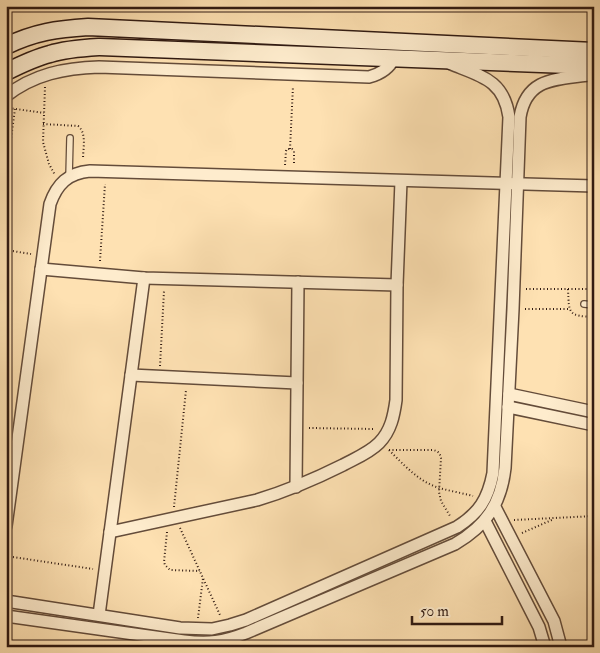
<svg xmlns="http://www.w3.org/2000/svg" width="600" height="653" font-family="'IM FELL Double Pica',serif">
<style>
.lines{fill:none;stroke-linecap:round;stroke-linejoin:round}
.lane-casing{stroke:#644c3a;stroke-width:8}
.street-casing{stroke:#644c3a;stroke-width:14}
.secondary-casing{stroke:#301a12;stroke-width:19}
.path{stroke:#301a12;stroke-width:2;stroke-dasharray:1 2.5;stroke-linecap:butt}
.lane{stroke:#feeccd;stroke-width:5.5}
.street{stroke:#feeccd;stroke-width:11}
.secondary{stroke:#feeccd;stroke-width:16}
</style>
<rect width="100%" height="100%" fill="#fee1b2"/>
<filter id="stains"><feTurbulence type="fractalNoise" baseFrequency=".004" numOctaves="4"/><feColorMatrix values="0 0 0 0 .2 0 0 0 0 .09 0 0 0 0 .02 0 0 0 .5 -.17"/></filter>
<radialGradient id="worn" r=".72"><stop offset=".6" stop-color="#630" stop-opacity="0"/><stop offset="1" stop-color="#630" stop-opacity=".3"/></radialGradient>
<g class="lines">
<g class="lane-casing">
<g id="lane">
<polyline points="69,177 70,138"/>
<polyline points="584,304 594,305"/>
</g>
</g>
<g class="street-casing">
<g id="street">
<path d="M 6,96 C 34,74 65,68 99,67 L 369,77 C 380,74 389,69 394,58"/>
<polyline points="41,269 144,278 397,285"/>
<polyline points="131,375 297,383"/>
<polyline points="509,394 594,412"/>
<polyline points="508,407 594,425"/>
<polyline points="296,487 298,282"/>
<polyline points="495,507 554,621 561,647"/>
<polyline points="485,521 539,627 545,647"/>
<path d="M 6,526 L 50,204 C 57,184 68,173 90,171 L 594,186"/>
<path d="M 110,532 L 257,500 C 287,491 315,479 343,465 C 356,458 369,453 379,443 C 391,431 394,415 396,400 L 397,285 L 401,181"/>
<path d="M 6,601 L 180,628 L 212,629 L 230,625 L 246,620 L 457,527 C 479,513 488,499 493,473 L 509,117 C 504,80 481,76 451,64"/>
<polyline points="99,615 144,278"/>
<path d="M 6,616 L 184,641 C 209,644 223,642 246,633 L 455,544 C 486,526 501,504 505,468 L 513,309 L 520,117 C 527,75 560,80 594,74"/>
</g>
</g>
<g class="secondary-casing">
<g id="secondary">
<path d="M 6,46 C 35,32 57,29 88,27 L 594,51"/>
<path d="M 6,72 C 20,65 34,58 50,54 C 66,49 84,48 100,47 L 594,66"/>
</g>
</g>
<g class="path">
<polyline points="45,87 43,142 49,164 55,175"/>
<polyline points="9,108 44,113"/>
<path d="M 43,124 L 78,126 C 87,133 83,149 83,159"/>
<polyline points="290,149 293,86"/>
<polyline points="6,150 10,146 15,109"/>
<polyline points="285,165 286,151 287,149 292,149 294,151 294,165"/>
<polyline points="6,250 31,254"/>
<polyline points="100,261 105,184"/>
<polyline points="526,289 594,289"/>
<path d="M 568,289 C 569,314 568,316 594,317"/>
<polyline points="525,309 569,309"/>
<polyline points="160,366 164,291"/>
<polyline points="309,428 374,429"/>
<path d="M 389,450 L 433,450 C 438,451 440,453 441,458 L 439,492 L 441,501 L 450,516"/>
<path d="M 389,450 C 404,465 418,481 439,488 C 450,491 462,493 473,496"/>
<polyline points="174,507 186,390"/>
<polyline points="514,520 594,516"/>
<polyline points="180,528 220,615"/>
<polyline points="167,532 164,562 165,565 170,570 200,571"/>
<polyline points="522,533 554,519"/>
<polyline points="6,556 93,569"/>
<polyline points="198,618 203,578"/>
<polyline points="592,647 594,646"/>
</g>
<use href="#lane" class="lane"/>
<use href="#street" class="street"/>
<use href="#secondary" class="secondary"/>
</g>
<rect width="600" height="653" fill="none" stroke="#fee1b2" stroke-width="25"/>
<rect x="8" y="8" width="585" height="638" fill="none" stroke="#301a12" stroke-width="2.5"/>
<rect x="12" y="12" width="575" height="628" fill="none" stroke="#301a12"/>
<path d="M412 616v8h90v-8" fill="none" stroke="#301a12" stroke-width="2.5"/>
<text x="420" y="616" font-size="15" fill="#301a12" stroke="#feeccd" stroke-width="4" paint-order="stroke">50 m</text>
<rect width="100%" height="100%" filter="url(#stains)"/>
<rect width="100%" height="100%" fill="url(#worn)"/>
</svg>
